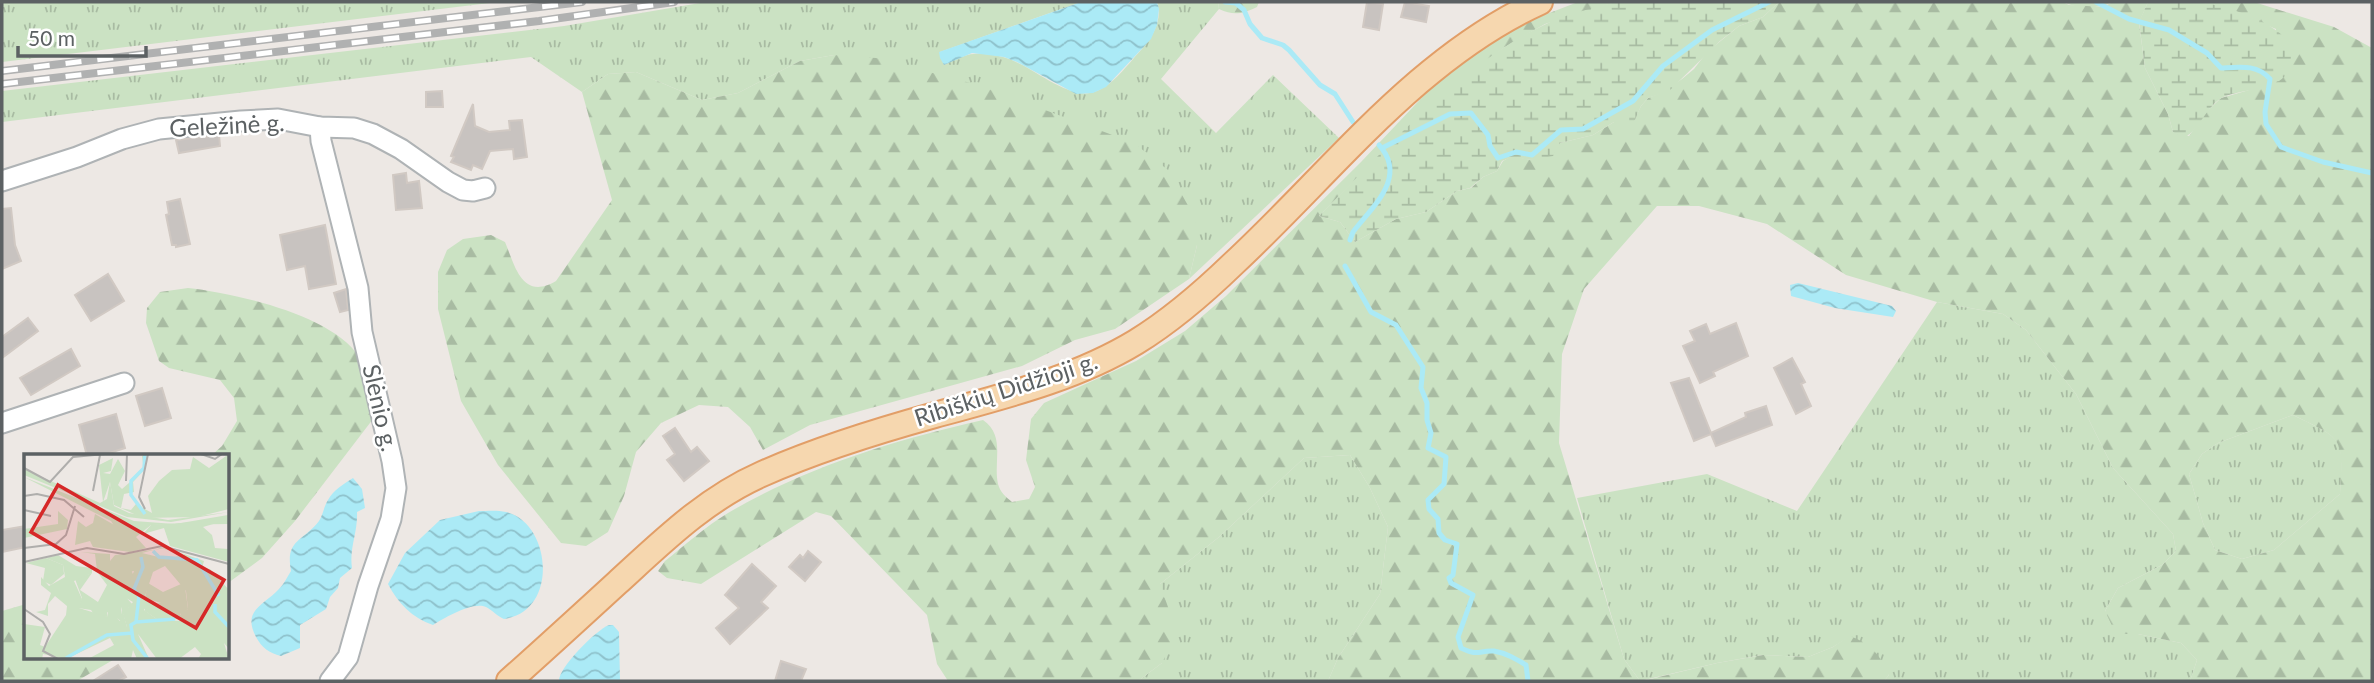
<svg xmlns="http://www.w3.org/2000/svg" width="2374" height="683" font-family="Lato,sans-serif">
<style>
.grass{fill:url(#grass-tufts)}
.forest{fill:url(#forest-firs);fill-rule:evenodd}
.wetland{fill:url(#wetland-marsh)}
.water{fill:url(#water-waves)}
.lines{fill:none;stroke-linecap:round;stroke-linejoin:round}
.stream{stroke:#abeaf6;stroke-width:5}
.building{fill:#c8c3c0;stroke:#d1c9c3;stroke-width:2}
.minor-casing{stroke:#afb3b5;stroke-width:23}
.major-casing{stroke:#e29e67;stroke-width:28}
.minor{stroke:#fff;stroke-width:19}
.major{stroke:#f6d7af;stroke-width:24}
.rail-casing{stroke:#b0b1b1;stroke-width:8}
.rail{stroke:#fff;stroke-width:5;stroke-dasharray:16;stroke-linecap:butt}
.labels{text-anchor:middle;stroke-width:5;stroke-linejoin:round;paint-order:stroke}
.street-label{font-size:24px;fill:#5c6163;stroke:#fff}
.inset-river{fill:none;stroke:#abeaf6;stroke-width:3.5}
.inset-road{fill:none;stroke:#afaeac;stroke-width:2}
.view{fill:#d62828;fill-opacity:0.15;stroke:#d62828;stroke-width:3.5}
.inset-edge{fill:none;stroke:#5c6163;stroke-width:3.5}
</style>
<defs>
<pattern id="grass-tufts" width="24" height="20" patternUnits="userSpaceOnUse" patternTransform="scale(1.75)"><rect width="24" height="20" fill="#cbe2c3"/><path d="M3 7l-1-3M5 7V3M7 7l1-3M15 17l-1-3M17 17v-4M19 17l1-3" fill="none" stroke="#a8bba2"/></pattern>
<pattern id="forest-firs" width="22" height="20" patternUnits="userSpaceOnUse" patternTransform="scale(1.75)"><rect width="22" height="20" fill="#cbe2c3"/><path d="M5 1l3.5 6h-7zM16 11l3.5 6h-7z" fill="#a8bba2"/></pattern>
<pattern id="wetland-marsh" width="20" height="14" patternUnits="userSpaceOnUse" patternTransform="scale(1.75)"><rect width="20" height="14" fill="#cbe2c3"/><path d="M1 5h8M5 5V1M11 12h8M15 12V8" fill="none" stroke="#a8bba2"/></pattern>
<pattern id="water-waves" width="16" height="10" patternUnits="userSpaceOnUse" patternTransform="scale(1.75)"><rect width="16" height="10" fill="#abeaf6"/><path d="M0 5q4-4 8 0t8 0" fill="none" stroke="#8ec1cb"/></pattern>
</defs>
<rect width="100%" height="100%" fill="#ede8e4"/>
<g class="grass">
<polygon points="2,2 498,2 2,62"/>
<path d="M 706,2 L 1081,2 L 940,52 L 944,65 C 953,61 965,54 974,54 C 988,53 1004,56 1016,62 C 1037,71 1071,100 1094,92 C 1113,86 1128,64 1141,50 C 1153,37 1163,19 1157,2 L 1218,2 L 1219,9 L 1161,79 L 1216,133 L 1273,75 L 1339,138 L 1189,279 L 1197,245 L 834,55 L 800,61 L 738,93 L 702,100 L 636,72 L 608,74 L 582,92 L 531,57 L 2,122 L 2,91 L 564,26 Z"/>
<path d="M 2063,2 L 2113,2 C 2099,9 2077,9 2063,2 Z"/>
<polygon points="1937,302 2003,314 2026,330 2076,394 2113,468 2173,534 2176,551 2162,565 2118,588 2105,611 2138,634 2181,643 2197,660 2190,681 1884,681 1889,675 1849,637 1833,647 1808,657 1762,655 1717,663 1640,681 1624,659 1577,498 1707,474 1797,511"/>
<path d="M 2293,415 C 2344,440 2344,436 2340,494 L 2274,550 L 2242,559 L 2215,550 L 2203,523 L 2189,474 L 2202,454 L 2218,443 Z"/>
<polygon points="1350,455 1370,488 1388,527 1380,594 1338,658 1328,681 1138,681 1162,663 1160,584 1219,537 1304,458"/>
</g>
<g class="forest">
<path d="M 1218,2 L 1259,2 L 1257,7 C 1242,14 1234,16 1219,9 Z"/>
<path d="M 1578,2 L 1616,2 L 1545,24 L 1505,47 L 1462,79 L 1414,122 L 1319,216 L 1340,222 L 1355,242 L 1396,219 L 1426,212 L 1457,191 L 1471,188 L 1483,177 L 1497,171 L 1503,161 L 1512,156 L 1531,160 L 1560,143 L 1593,135 L 1614,122 L 1634,121 L 1641,106 L 1648,98 L 1663,92 L 1682,79 L 1694,69 L 1707,52 L 1739,26 L 1763,17 L 1779,2 L 2063,2 L 2069,5 L 2103,7 L 2113,2 L 2148,2 L 2139,23 L 2145,68 L 2168,114 L 2173,132 L 2189,136 L 2204,114 L 2221,98 L 2274,83 L 2276,29 L 2223,8 L 2199,2 L 2254,2 L 2334,27 L 2372,48 L 2372,681 L 2190,681 L 2197,660 L 2181,643 L 2138,634 L 2116,634 L 2105,611 L 2118,588 L 2162,565 L 2176,551 L 2173,534 L 2113,468 L 2076,394 L 2026,330 L 2003,314 L 1937,302 L 1846,275 L 1767,224 L 1699,206 L 1657,206 L 1584,289 L 1562,354 L 1559,443 L 1624,659 L 1640,681 L 1328,681 L 1338,658 L 1380,594 L 1388,527 L 1370,488 L 1350,455 L 1304,458 L 1219,537 L 1160,584 L 1177,633 L 1162,663 L 1138,681 L 948,681 L 937,664 L 927,615 L 831,516 L 816,512 L 701,584 L 667,578 L 658,571 L 665,561 C 685,545 706,526 728,513 C 806,467 895,440 983,420 C 1006,436 993,461 998,484 C 1000,492 1006,497 1012,502 L 1029,499 L 1035,487 L 1026,460 L 1031,419 L 1044,403 L 1136,361 L 1185,331 L 1226,296 L 1361,162 L 1431,88 L 1483,47 L 1526,22 ZM 2293,415 C 2344,440 2343,436 2340,494 L 2274,550 L 2242,559 L 2215,550 L 2203,523 L 2189,474 L 2202,454 L 2218,443 Z"/>
<path d="M 834,55 L 876,58 L 978,85 L 1134,143 L 1168,170 L 1195,218 L 1197,245 L 1189,279 L 1115,329 L 1075,340 L 1022,366 L 810,425 L 763,450 L 750,427 L 728,407 L 699,405 L 661,423 L 636,452 L 624,496 L 608,532 L 586,546 L 561,543 L 498,465 L 461,401 L 438,309 L 438,272 L 447,250 L 463,239 L 491,235 L 505,242 C 515,266 522,301 556,281 L 612,200 L 582,92 L 608,74 L 636,72 L 702,100 L 738,93 L 800,61 Z"/>
<path d="M 188,288 C 234,293 333,315 359,357 C 366,368 370,405 373,419 L 295,521 L 262,558 L 228,583 L 228,456 L 212,455 L 222,446 L 237,421 L 234,398 L 220,380 L 169,368 L 159,361 L 146,323 L 147,308 L 160,292 Z"/>
<polygon points="26,604 26,657 118,657 77,681 2,681 2,611"/>
<path d="M 1849,636 C 1871,643 1879,654 1889,675 L 1884,681 L 1642,681 L 1717,663 L 1763,655 L 1808,657 L 1833,647 Z"/>
</g>
<g class="wetland">
<path d="M 1616,2 L 1779,2 L 1763,17 L 1739,26 L 1720,41 L 1669,91 L 1648,98 L 1641,106 L 1634,122 L 1629,125 L 1614,122 L 1593,135 L 1560,143 L 1553,156 L 1531,160 L 1512,157 L 1502,161 L 1497,171 L 1483,177 L 1470,188 L 1457,191 L 1426,212 L 1396,219 L 1355,242 L 1340,222 L 1319,216 C 1384,151 1460,64 1544,25 C 1566,14 1593,8 1616,2 Z"/>
<path d="M 2148,2 C 2164,2 2181,0 2197,2 C 2225,4 2324,34 2285,76 C 2269,93 2238,88 2220,99 C 2205,109 2197,133 2183,138 L 2173,132 L 2168,114 L 2145,68 L 2139,22 Z"/>
</g>
<g class="water">
<polygon points="1081,2 1157,2 1159,9 1157,25 1151,39 1106,87 1093,93 1076,94 1017,62 1004,57 972,53 944,65 940,58 939,52"/>
<polygon points="1798,283 1892,306 1896,311 1893,317 1835,308 1791,296 1790,285"/>
<path d="M 353,478 L 362,489 L 365,508 L 357,512 C 358,532 349,548 352,568 L 340,578 L 338,588 L 330,597 L 326,609 L 300,625 L 300,648 L 281,656 C 269,653 262,648 256,637 C 242,610 263,606 279,589 C 284,584 287,577 291,571 C 285,539 303,542 319,521 C 323,515 324,506 328,500 C 333,490 344,484 353,478 Z"/>
<path d="M 479,511 C 487,511 498,510 506,512 C 552,523 559,612 504,619 C 497,616 492,610 486,607 C 473,601 444,618 433,625 C 412,618 398,603 388,584 L 405,553 L 440,520 Z"/>
<path d="M 609,625 L 613,625 L 619,632 L 620,681 L 559,681 C 558,668 596,630 609,625 Z"/>
</g>
<g class="lines">
<g class="stream">
<polyline points="1225,2 1236,3 1244,10 1250,24 1262,38 1283,45 1289,50 1320,85 1335,94 1353,122"/>
<path d="M 2096,2 L 2129,19 L 2169,30 L 2207,53 L 2221,68 C 2240,67 2257,64 2270,79 L 2265,112 L 2266,124 L 2281,147 L 2323,162 L 2372,173"/>
<polyline points="1382,148 1450,114 1471,113 1488,135 1490,146 1498,158 1516,152 1532,155 1561,130 1583,129 1633,101 1663,66 1712,30 1769,2"/>
<path d="M 1350,240 L 1353,232 C 1373,206 1408,177 1379,145"/>
<path d="M 1345,266 L 1371,312 L 1396,325 L 1423,367 L 1421,388 L 1427,403 L 1427,420 L 1431,433 L 1428,448 L 1446,457 L 1444,484 L 1428,500 L 1429,509 L 1438,519 L 1439,533 L 1445,540 L 1457,544 L 1453,575 L 1449,578 L 1451,583 L 1473,595 L 1458,637 L 1461,648 C 1480,657 1478,650 1494,651 C 1506,653 1516,659 1526,665 L 1528,681"/>
</g>
</g>
<g class="building">
<polygon points="1367,2 1383,4 1379,30 1363,27"/>
<polygon points="1405,2 1429,6 1426,22 1401,17"/>
<polygon points="442,91 443,107 426,107 426,92"/>
<polygon points="473,104 475,126 489,132 510,130 509,121 522,120 527,157 514,159 513,149 490,151 482,169 473,165 471,170 451,162 454,157 451,156"/>
<polygon points="219,135 220,146 179,153 176,140"/>
<polygon points="406,173 407,183 419,181 422,208 396,210 393,175"/>
<polygon points="180,199 190,244 176,247 176,245 172,245 166,215 169,214 167,202"/>
<polygon points="11,208 15,245 21,261 2,269 2,209"/>
<polygon points="325,225 336,284 309,289 305,266 287,270 280,235"/>
<polygon points="108,274 124,301 91,321 75,295"/>
<polygon points="346,289 348,310 340,312 334,293"/>
<polygon points="28,318 38,331 2,358 2,337"/>
<polygon points="1736,323 1748,356 1713,372 1715,376 1700,383 1683,346 1695,341 1690,331 1706,324 1710,334"/>
<polygon points="71,349 80,366 31,395 20,378"/>
<polygon points="1792,358 1805,382 1801,384 1811,406 1796,414 1774,368"/>
<polygon points="1689,378 1711,433 1746,417 1745,413 1766,406 1772,425 1716,446 1711,434 1694,441 1671,383"/>
<polygon points="162,388 171,418 145,426 136,396"/>
<polygon points="116,414 125,448 100,456 87,456 79,425"/>
<polygon points="675,428 691,452 697,447 709,461 684,481 667,460 675,454 663,436"/>
<polygon points="26,526 26,547 2,552 2,530"/>
<polygon points="808,551 821,562 805,581 789,567 800,555 803,558"/>
<polygon points="752,564 776,586 761,602 768,608 730,644 716,628 739,608 725,595"/>
<polygon points="781,661 806,669 801,681 775,681"/>
<polygon points="118,665 126,677 118,681 93,681"/>
</g>
<g class="lines">
<g class="minor-casing">
<g id="minor">
<polyline points="320,127 321,141 358,288 362,332 392,461 396,488 391,519 368,586 348,657 330,681"/>
<polyline points="2,181 77,157 122,139 159,129 241,121 278,119 320,127 354,128 373,134 401,149 448,182 463,190 473,191 485,188"/>
<polyline points="2,423 124,383"/>
</g>
</g>
<g class="major-casing">
<path id="major" d="M 509,681 C 545,649 581,616 617,583 C 662,542 705,499 762,474 C 818,449 877,431 935,415 C 1004,396 1075,379 1136,342 C 1172,320 1204,292 1234,263 C 1332,172 1417,58 1540,2"/>
</g>
<use href="#minor" class="minor"/>
<use href="#major" class="major"/>
<g class="rail-casing">
<g id="rail">
<polyline points="2,71 582,2"/>
<polyline points="2,84 539,21 674,2"/>
</g>
</g>
<use href="#rail" class="rail"/>
</g>
<g class="labels">
<g class="street-label">
<text transform="translate(227 126) rotate(-3)" y="8">Geležinė g.</text>
<text transform="translate(1006 390) rotate(-18)" y="8">Ribiškių Didžioji g.</text>
<text transform="translate(380 408) rotate(77)" y="8">Slėnio g.</text>
</g>
</g>
<g transform="translate(24 454)">
<rect width="205" height="205" fill="#ede8e4"/>
<path d="M 0,15 L 76,49 L 83,45 L 86,28 L 90,52 L 105,59 L 144,66 L 205,58 L 147,68 L 103,63 L 0,21 ZM 0,23 L 110,67 L 151,70 L 204,61 L 205,70 L 127,71 L 112,83 L 122,94 L 106,98 L 87,67 ZM 22,104 L 39,111 L 40,120 L 27,131 L 19,127 L 21,114 L 2,109 ZM 107,115 L 110,123 L 99,140 L 109,151 L 104,154 L 103,173 L 97,153 L 97,167 L 83,158 L 84,163 L 71,162 L 67,156 L 54,154 L 58,144 L 51,125 L 68,119 L 56,136 L 74,148 L 83,131 L 74,119 L 81,123 ZM 124,129 L 139,138 L 157,130 L 161,133 L 164,155 L 156,160 L 161,165 L 134,166 L 121,157 L 121,151 L 137,149 L 121,144 Z" fill="#cbe2c3"/>
<path d="M 122,0 L 122,14 L 109,28 L 110,38 L 100,40 L 97,54 L 107,56 L 112,50 L 128,59 L 124,42 L 135,27 L 148,16 L 166,15 L 169,3 L 185,14 L 205,0 L 205,55 L 173,63 L 119,64 L 90,51 L 86,28 L 79,48 L 75,11 L 89,4 L 87,17 L 79,19 L 86,20 L 94,5 L 101,17 L 94,31 L 98,35 L 120,16 L 118,2 ZM 34,57 L 44,66 L 43,75 L 0,84 L 0,75 L 34,70 ZM 71,60 L 99,76 L 109,89 L 106,98 L 69,93 L 66,87 L 51,91 L 54,67 L 62,73 L 69,69 ZM 203,66 L 179,73 L 188,81 L 191,94 L 204,95 L 205,108 L 146,92 L 140,74 L 119,80 L 127,71 ZM 143,94 L 180,107 L 178,114 L 186,115 L 205,136 L 205,195 L 200,189 L 205,205 L 174,205 L 177,200 L 171,193 L 155,205 L 133,205 L 114,180 L 125,205 L 113,205 L 109,196 L 107,205 L 64,205 L 90,191 L 86,184 L 42,205 L 19,200 L 18,205 L 0,205 L 0,170 L 21,173 L 16,191 L 21,193 L 42,161 L 43,152 L 31,142 L 24,150 L 24,162 L 12,158 L 21,156 L 27,139 L 17,131 L 17,123 L 25,132 L 41,123 L 39,111 L 22,104 L 34,101 L 52,112 L 68,114 L 68,119 L 50,127 L 58,145 L 55,154 L 84,163 L 84,156 L 96,167 L 98,154 L 103,173 L 103,155 L 109,148 L 93,139 L 106,127 L 110,117 L 81,123 L 73,117 L 71,100 L 57,98 L 86,100 L 86,107 L 91,101 ZM 137,94 L 159,100 L 160,101 L 143,105 L 118,99 ZM 141,112 L 162,137 L 164,155 L 156,158 L 159,167 L 134,166 L 120,156 L 123,151 L 139,154 L 121,142 L 129,118 Z" fill="#cbe2c3" fill-rule="evenodd"/>
<path class="inset-river" d="M 121,0 L 120,14 L 107,27 L 107,41 L 121,60M 129,97 L 135,103 L 173,106 L 195,142M 117,103 L 119,113 L 110,135 L 115,142 L 112,168 L 107,171 L 109,186 L 124,205M 191,150 L 191,158 L 205,173M 112,168 L 151,165M 42,204 L 83,181 L 109,179"/>
<path class="inset-road" d="M 177,0 L 191,5 L 198,0M 0,14 L 26,28 L 49,3 L 81,0M 102,27 L 103,0M 69,37 L 76,1M 0,42 L 13,40 L 40,46 L 60,63M 121,55 L 115,43 L 124,0M 0,56 L 27,62M 0,94 L 32,90 L 42,81 L 51,52M 0,108 L 63,94 L 100,100 L 138,92 L 205,110M 0,155 L 19,168 L 26,180 L 19,197 L 34,205"/>
<path class="view" d="M 34,31 L 200,126 L 172,174 L 7,78 Z"/>
<rect width="205" height="205" class="inset-edge"/>
</g>
<rect width="2374" height="683" fill="none" stroke="#5c6163" stroke-width="7"/>
<path d="M18 46v10h128v-10" fill="none" stroke="#5c6163" stroke-width="3.5"/>
<text x="28" y="46" font-size="21" fill="#5c6163" stroke="#ffffff" stroke-width="5" paint-order="stroke">50 m</text>
</svg>
